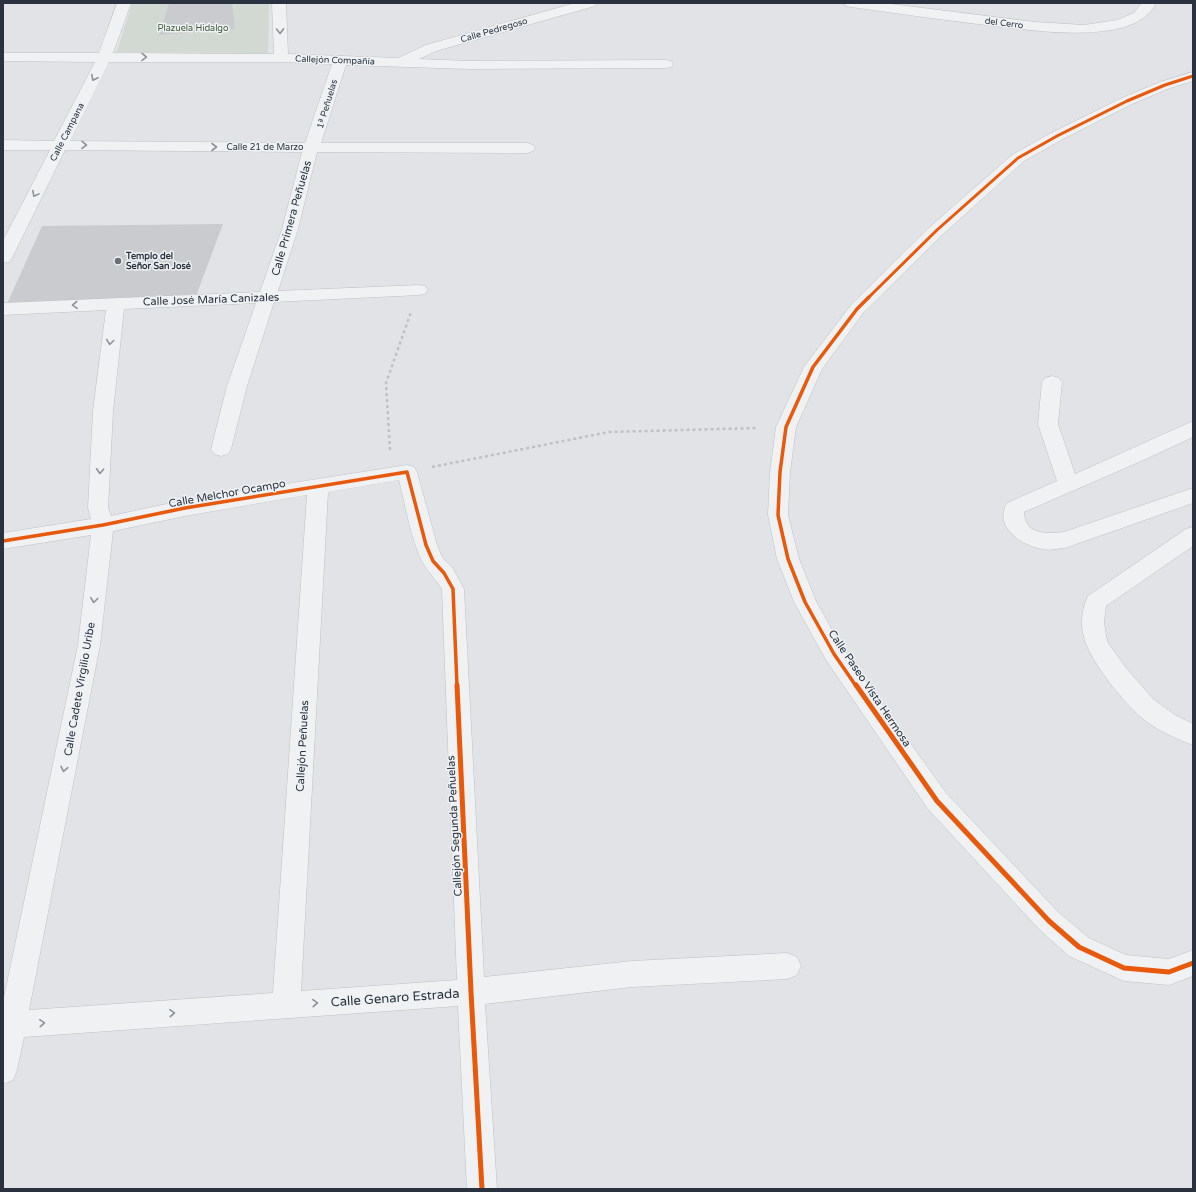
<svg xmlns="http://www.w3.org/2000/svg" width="1196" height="1192" font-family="'Varela Round',sans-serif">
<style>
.green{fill:#d2d9d2}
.building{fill:#c9cbce}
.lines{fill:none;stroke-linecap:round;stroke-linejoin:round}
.minor-casing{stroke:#bfc1c4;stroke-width:1}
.path{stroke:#bfc2c4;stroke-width:2.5;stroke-dasharray:3 3;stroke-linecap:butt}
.minor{fill:#f0f1f3;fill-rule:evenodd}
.cycleway-far2-casing{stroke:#eff2f5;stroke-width:5}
.cycleway-far1-casing{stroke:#eff2f5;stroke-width:6}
.cycleway-casing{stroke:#eff2f5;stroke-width:8}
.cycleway-far2{stroke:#e8590c;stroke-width:3}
.cycleway-far1{stroke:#e8590c;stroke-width:3.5}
.cycleway{stroke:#e8590c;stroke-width:5}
.oneway{stroke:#8c9298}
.poi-dot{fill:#697079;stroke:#eff2f5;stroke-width:1.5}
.labels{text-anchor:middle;stroke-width:3;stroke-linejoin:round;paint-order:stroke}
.far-street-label{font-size:9px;fill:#29323e;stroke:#eff2f5}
.far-park-label{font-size:9px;fill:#3f5936;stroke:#eff2f5}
.far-poi-label{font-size:9px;font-weight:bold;fill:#29323e;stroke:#eff2f5;text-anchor:start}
.street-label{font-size:11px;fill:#29323e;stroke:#eff2f5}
.near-street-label{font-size:13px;fill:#29323e;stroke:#eff2f5}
</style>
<rect width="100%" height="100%" fill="#e1e3e6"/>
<polygon class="green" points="132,3 269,3 268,53 117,52"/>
<g class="building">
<polygon points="169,3 232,3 235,29 159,35"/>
<polygon points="223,224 196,296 7,304 42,226"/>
</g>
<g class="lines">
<g class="minor-casing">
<g id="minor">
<path d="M 117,3 L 131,3 L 113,53 L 274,54 L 272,3 L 286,3 L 288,54 L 398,58 L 426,45 L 575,3 L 597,3 L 595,6 L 436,51 L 419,59 L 470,61 L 666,60 L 671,61 L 673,64 L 671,67 L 666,68 L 470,69 L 346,65 L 321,143 L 527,143 L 533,145 L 535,148 L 533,151 L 527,153 L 317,152 L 298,229 L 278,291 L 419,285 L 425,286 L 428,290 L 425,294 L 419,295 L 274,302 L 247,386 L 231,449 L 228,454 L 221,456 L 214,454 L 211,449 L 227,386 L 256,303 L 124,309 L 113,411 L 108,508 L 111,516 L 185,500 L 407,465 L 414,467 L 417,472 L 437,545 L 442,557 L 452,567 L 464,589 L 484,977 L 632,961 L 787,953 L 797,957 L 801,966 L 797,975 L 787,979 L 632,987 L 485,1004 L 497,1189 L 467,1189 L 458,1006 L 24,1037 L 17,1070 L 13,1080 L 3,1084 L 3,1002 L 78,645 L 91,535 L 3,549 L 3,533 L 91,519 L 88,508 L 93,411 L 106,310 L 3,315 L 3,303 L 260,292 L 282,229 L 302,152 L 65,150 L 12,258 L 9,262 L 3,263 L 3,241 L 50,150 L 3,150 L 3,140 L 54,141 L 95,62 L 3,61 L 3,53 L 99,53 ZM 109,62 L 281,62 L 332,64 L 305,143 L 70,141 ZM 399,480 C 406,507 410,536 422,561 C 427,571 436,579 442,589 L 457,980 L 301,991 L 328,492 ZM 307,495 L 273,993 L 29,1010 L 100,645 L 113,531 L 185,516 Z"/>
<path d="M 844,3 L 883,3 L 1035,22 L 1084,25 L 1117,20 L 1134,13 L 1142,3 L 1156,3 C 1148,20 1129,27 1111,30 C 1075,36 1038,31 1002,27 C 952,21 901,14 851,7 L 846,6 Z"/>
<polygon points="1193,72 1193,81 1170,88 1132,104 1063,139 1024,161 943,234 863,313 822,369 796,427 790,472 788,515 799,559 816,601 842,648 946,793 1058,912 1089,938 1126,955 1169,959 1193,950 1193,976 1169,985 1124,981 1069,956 1040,930 928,809 826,660 794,602 777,559 768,515 770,472 776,427 804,367 851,305 931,226 1012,155 1051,133 1122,98 1160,82"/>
<path d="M 1052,376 L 1059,378 L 1062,382 L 1058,424 L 1075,474 L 1193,421 L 1193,437 L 1139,462 L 1024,512 C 1025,535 1046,534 1064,532 L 1193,488 L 1193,503 L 1065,548 C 1058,548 1050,551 1043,549 C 1022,546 993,527 1007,503 L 1057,481 L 1038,424 L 1042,382 L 1045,378 Z"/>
<path d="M 1193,527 L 1193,546 L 1106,606 L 1104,622 L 1106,636 L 1108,643 L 1126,668 L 1153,699 L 1175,715 L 1193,724 L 1193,745 C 1177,739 1161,732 1147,722 C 1127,707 1090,662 1084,637 C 1080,624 1082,608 1088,596 L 1186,529 Z"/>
</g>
</g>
<g class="path">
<polyline points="390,450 386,383 411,312"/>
<polyline points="432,467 609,432 758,428"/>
</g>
<use href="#minor" class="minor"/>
<g class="cycleway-far2-casing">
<polyline id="cycleway-far2" points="868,298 937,230 1018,158 1057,136 1127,101 1165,85 1193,76"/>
</g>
<g class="cycleway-far1-casing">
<g id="cycleway-far1">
<polyline points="3,541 103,525 185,508 407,472 426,545 433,561 444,573 453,589 457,686"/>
<polyline points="856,686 834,654 805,602 788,559 778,515 780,472 786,427 813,367 857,309 869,297"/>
</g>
</g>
<g class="cycleway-casing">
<g id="cycleway">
<polyline points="457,685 471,992 482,1189"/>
<polyline points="856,685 937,801 1049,921 1079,947 1124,968 1169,972 1193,963"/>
</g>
</g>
<use href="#cycleway-far2" class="cycleway-far2"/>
<use href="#cycleway-far1" class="cycleway-far1"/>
<use href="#cycleway" class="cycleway"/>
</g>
<defs><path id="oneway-chevron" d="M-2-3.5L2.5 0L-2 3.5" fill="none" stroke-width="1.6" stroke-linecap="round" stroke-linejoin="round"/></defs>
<g class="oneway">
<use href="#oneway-chevron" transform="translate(280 31) rotate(89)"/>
<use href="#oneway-chevron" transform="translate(144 57) rotate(1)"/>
<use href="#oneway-chevron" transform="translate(94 78) rotate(117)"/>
<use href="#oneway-chevron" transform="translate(84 145) rotate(1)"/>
<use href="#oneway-chevron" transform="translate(214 147)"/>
<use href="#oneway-chevron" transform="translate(35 194) rotate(118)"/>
<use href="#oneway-chevron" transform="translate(75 305) rotate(177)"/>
<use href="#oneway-chevron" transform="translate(110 342) rotate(98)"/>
<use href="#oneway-chevron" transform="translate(100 471) rotate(93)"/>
<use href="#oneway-chevron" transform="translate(94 600) rotate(97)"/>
<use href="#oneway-chevron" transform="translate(64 769) rotate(101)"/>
<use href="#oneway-chevron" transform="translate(315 1003) rotate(-4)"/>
<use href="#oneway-chevron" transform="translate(172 1013) rotate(-4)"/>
<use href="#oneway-chevron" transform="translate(42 1023) rotate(-4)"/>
</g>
<circle class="poi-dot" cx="118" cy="261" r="4"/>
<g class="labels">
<g class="far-street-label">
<text transform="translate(1004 23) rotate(7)" y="3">del Cerro</text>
<text transform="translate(494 30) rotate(-16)" y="3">Calle Pedregoso</text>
<text transform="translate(335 60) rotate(2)" y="3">Callejón Compañía</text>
<text transform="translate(327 104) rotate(-73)" y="3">1ª Peñuelas</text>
<text transform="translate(67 132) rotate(-63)" y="3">Calle Campana</text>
<text x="265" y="150">Calle 21 de Marzo</text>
</g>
<g class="far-park-label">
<text x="193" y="31">Plazuela Hidalgo</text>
</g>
<g class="far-poi-label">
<text x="126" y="259">Templo del<tspan x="126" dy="10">Señor San José</tspan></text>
</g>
<g class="street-label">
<text transform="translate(291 218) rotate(-74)" y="4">Calle Primera Peñuelas</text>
<text transform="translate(211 299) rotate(-2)" y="4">Calle José María Canizales</text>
<text transform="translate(227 493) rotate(-10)" y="4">Calle Melchor Ocampo</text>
<text transform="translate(870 688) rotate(56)" y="4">Calle Paseo Vista Hermosa</text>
<text transform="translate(79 689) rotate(-80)" y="4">Calle Cadete Virgilio Uribe</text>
<text transform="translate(302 746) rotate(-87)" y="4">Callejón Peñuelas</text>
<text transform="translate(454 826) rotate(-93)" y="4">Callejón Segunda Peñuelas</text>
</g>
<g class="near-street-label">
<text transform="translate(395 997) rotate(-4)" y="5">Calle Genaro Estrada</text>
</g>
</g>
<rect width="1196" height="1192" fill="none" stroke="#29323e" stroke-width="8"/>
</svg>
